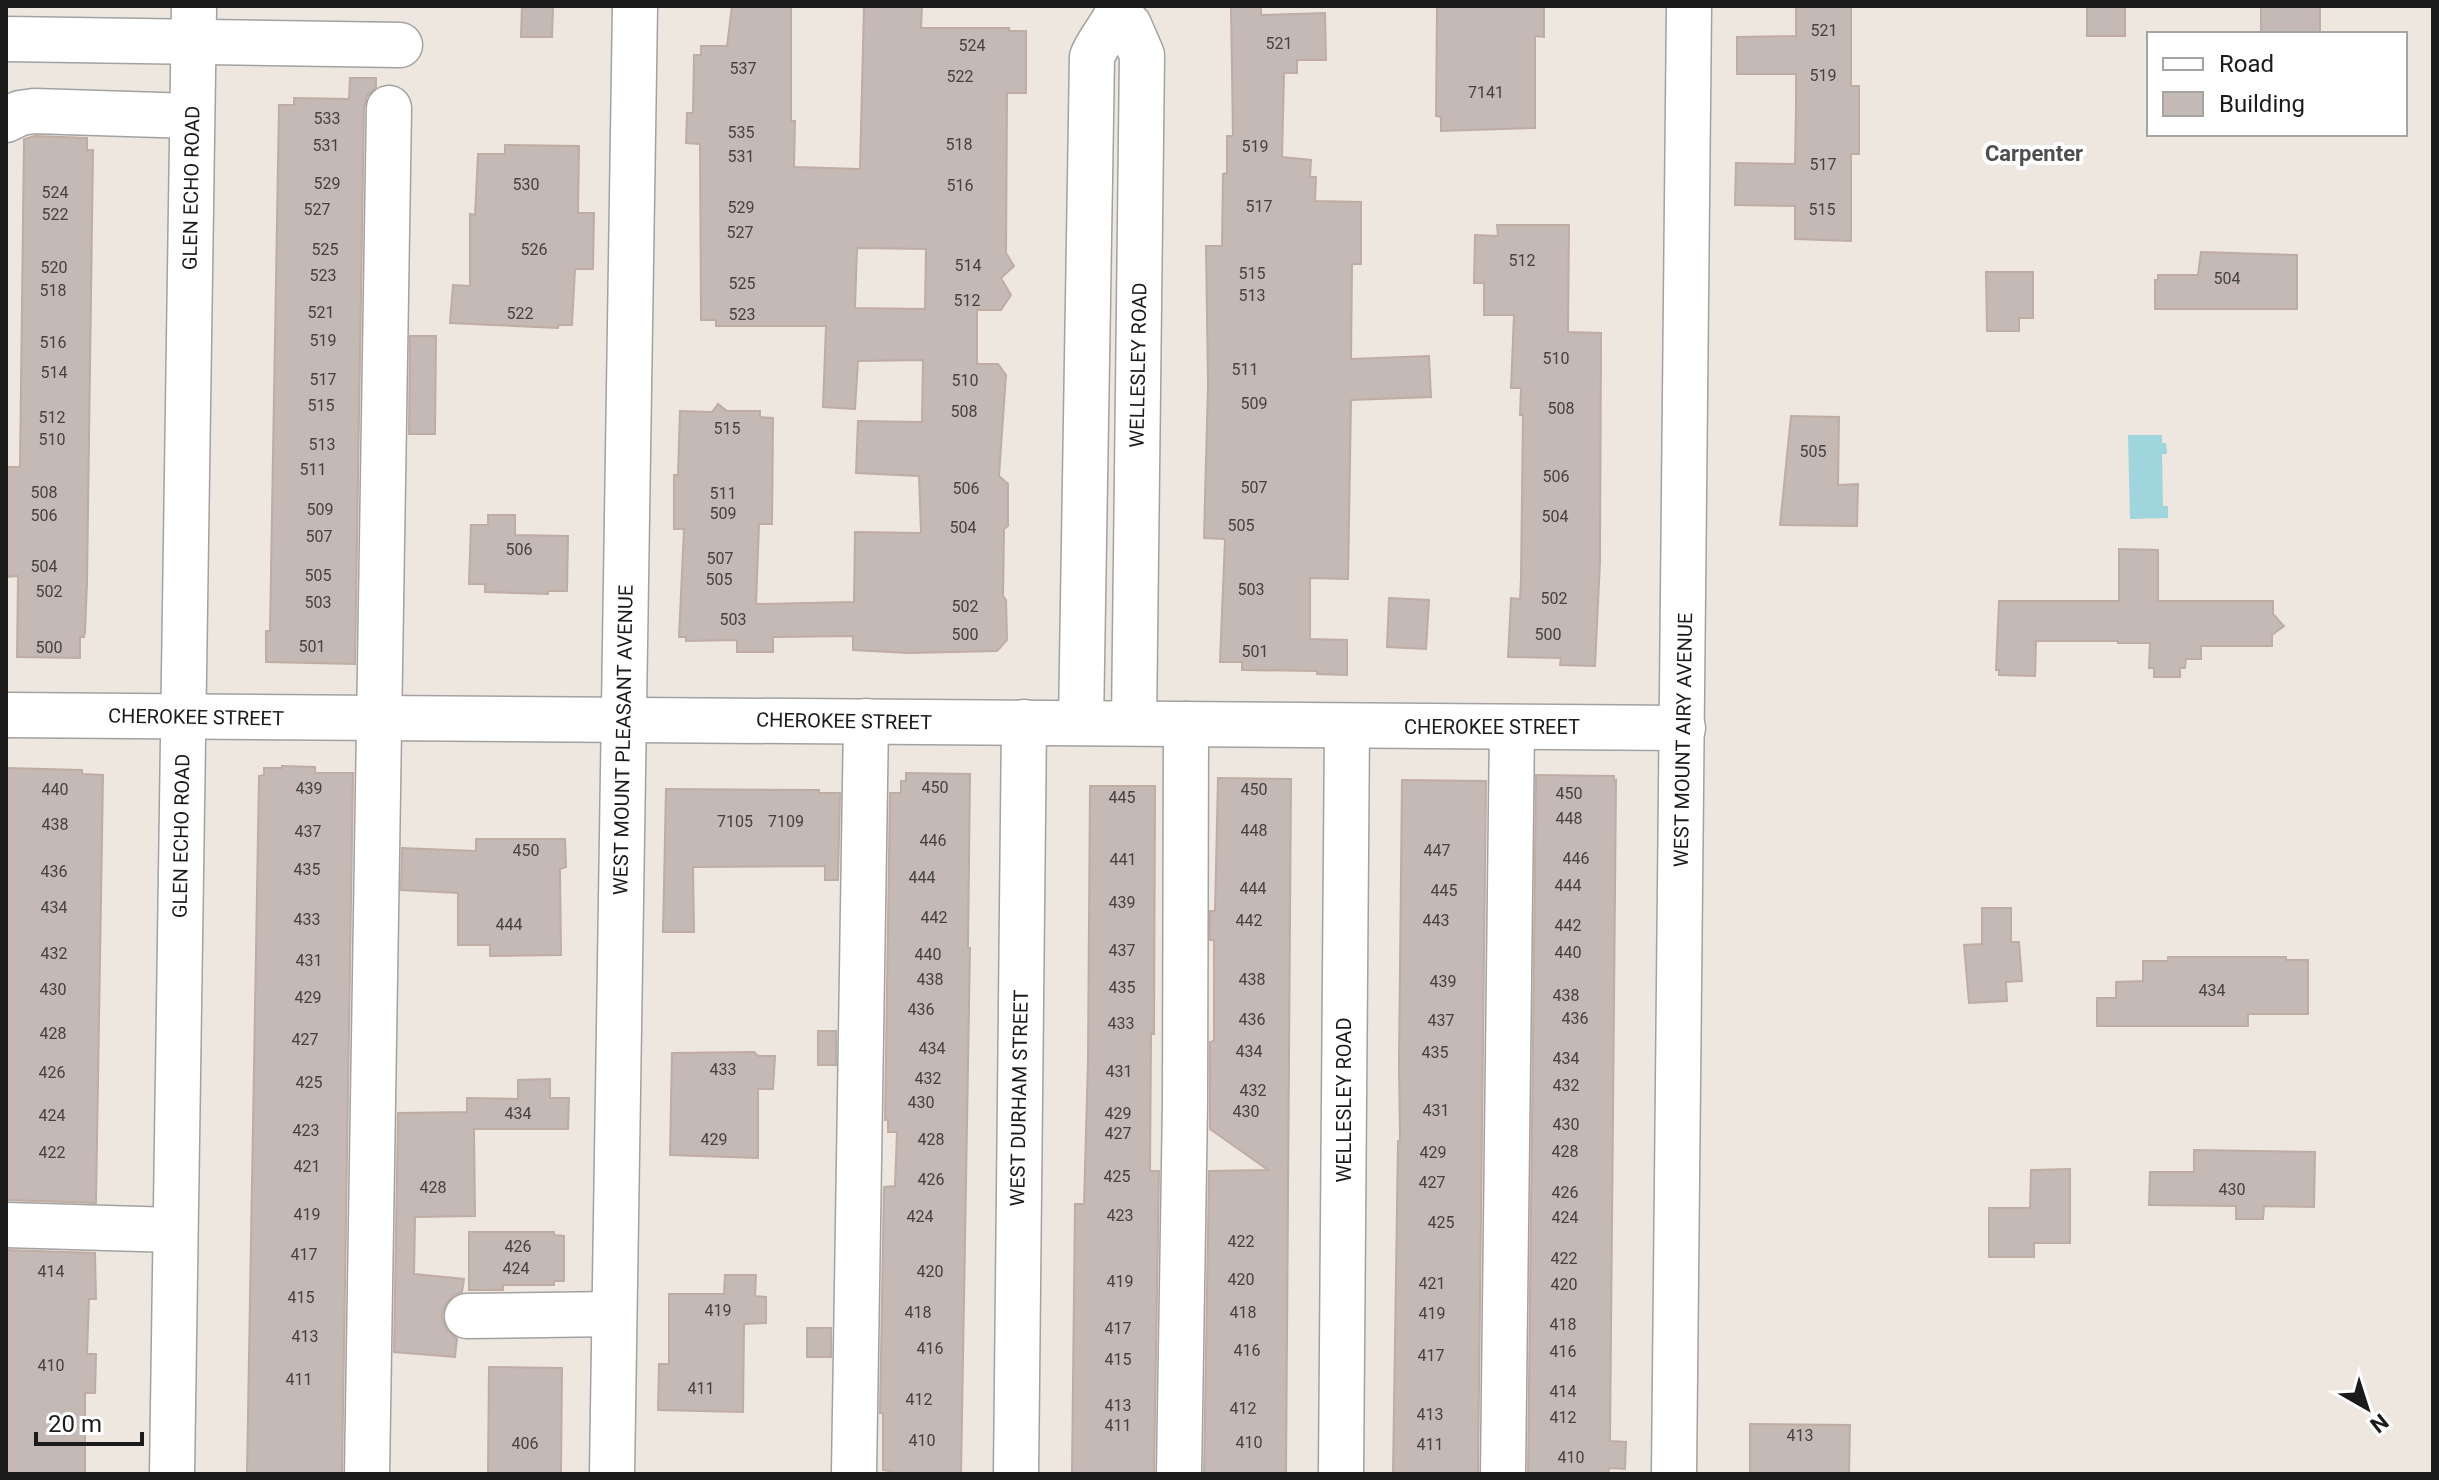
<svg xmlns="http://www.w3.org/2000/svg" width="2439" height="1480" font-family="Roboto,sans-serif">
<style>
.water{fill:#9fd5dc}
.building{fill:#c4b9b4;stroke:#bfaca3;stroke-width:2;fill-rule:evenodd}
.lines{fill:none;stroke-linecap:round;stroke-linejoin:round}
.minor-casing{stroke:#a2a2a2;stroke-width:47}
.minor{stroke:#fff;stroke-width:44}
.labels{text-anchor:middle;stroke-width:8;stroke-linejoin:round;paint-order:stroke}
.number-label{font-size:16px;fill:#454241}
.street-label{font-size:20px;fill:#1b1b1b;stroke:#fff}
.neighbourhood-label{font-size:22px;font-weight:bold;fill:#4e4e4e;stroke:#fff}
</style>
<rect width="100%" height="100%" fill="#ede7e0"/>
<polygon class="water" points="2128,435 2162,435 2162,443 2166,443 2167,454 2162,454 2163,506 2168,506 2168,518 2130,519"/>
<g class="building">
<polygon points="522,6 553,6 552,37 521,37"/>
<path d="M 732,6 L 791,6 L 791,121 L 795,121 L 794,167 L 860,169 L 864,6 L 922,6 L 921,28 L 1009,28 L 1009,31 L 1026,31 L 1026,93 L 1007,93 L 1006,253 L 1014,266 L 1001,278 L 1011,295 L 1001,310 L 977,310 L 977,364 L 998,364 L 1006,375 L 999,476 L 1008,484 L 1008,526 L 1004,529 L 1003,596 L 1006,600 L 1007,640 L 997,651 L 909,653 L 853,650 L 853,636 L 773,637 L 773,652 L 737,652 L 737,640 L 686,641 L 686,637 L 679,637 L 684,529 L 674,529 L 674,475 L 678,475 L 680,411 L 712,412 L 718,404 L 727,411 L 760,411 L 760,417 L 773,418 L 772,524 L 759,524 L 756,604 L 854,602 L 855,532 L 921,533 L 919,476 L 856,473 L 858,421 L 922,422 L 923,360 L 858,361 L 855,409 L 823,407 L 826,326 L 716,326 L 716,320 L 701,320 L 700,144 L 686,143 L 687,113 L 693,113 L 694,55 L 701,55 L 701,46 L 727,46 ZM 857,248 L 926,249 L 925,309 L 855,308 Z"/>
<polygon points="1231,6 1261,6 1261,15 1325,13 1326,60 1297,60 1297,73 1284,73 1282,157 1311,160 1310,177 1316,177 1315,201 1361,202 1361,264 1352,264 1351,359 1429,356 1431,397 1351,400 1348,579 1310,578 1310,639 1347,640 1347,675 1317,674 1317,671 1242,670 1242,662 1220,662 1225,539 1204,538 1208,384 1206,246 1222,246 1223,174 1227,173 1227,136 1233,136"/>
<polygon points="1437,6 1544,6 1544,37 1535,36 1535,128 1441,131 1441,117 1436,116"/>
<polygon points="1796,6 1851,6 1851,86 1859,86 1859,154 1851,154 1851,241 1795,239 1795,206 1735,205 1736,163 1795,164 1796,106 1796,74 1737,74 1737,37 1796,36"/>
<rect x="2087" y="6" width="38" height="30"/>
<rect x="2261" y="6" width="59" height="28"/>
<polygon points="350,78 376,78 376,87 367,96 364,108 355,664 266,662 266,631 270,631 279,105 294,105 294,98 349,99"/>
<polygon points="35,136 87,138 87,150 93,150 87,583 85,632 84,637 80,637 80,658 17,657 18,576 6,577 6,467 20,467 24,139"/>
<polygon points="505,145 579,146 578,213 594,213 593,269 575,269 572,325 559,325 558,328 450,323 453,285 470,286 470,214 475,215 478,154 505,154"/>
<polygon points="1497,225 1569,225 1568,332 1601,333 1600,562 1595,666 1560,665 1561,658 1508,657 1511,598 1520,599 1521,579 1523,415 1520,415 1521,388 1511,388 1514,315 1484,315 1484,283 1474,283 1475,235 1498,236"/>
<polygon points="2201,252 2297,255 2297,309 2155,309 2155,280 2158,280 2158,275 2198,275"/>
<polygon points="1986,272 2033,272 2033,318 2019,318 2019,331 1987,331"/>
<polygon points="410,336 436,336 435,434 409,434"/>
<polygon points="1791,416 1839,417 1838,485 1858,484 1857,526 1780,525"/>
<polygon points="488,515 515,515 515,535 568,536 567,591 548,591 548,594 485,592 485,584 469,584 471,525 488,525"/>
<polygon points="2119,549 2158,550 2158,601 2273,601 2273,614 2284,626 2272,635 2272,646 2201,646 2201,659 2186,659 2185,668 2180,668 2180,677 2154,677 2154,668 2149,668 2150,643 2118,643 2118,641 2036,641 2035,676 1999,675 1999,670 1996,670 1999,601 2119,601"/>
<polygon points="1389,598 1429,600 1426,649 1387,647"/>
<polygon points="282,766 315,767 315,773 353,773 342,1474 247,1474 259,776 264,775 264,768 282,768"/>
<polygon points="6,768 82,770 82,774 103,775 96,1203 6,1200"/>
<polygon points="906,773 970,774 968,948 970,948 961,1474 891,1474 891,1471 883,1470 883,1413 880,1413 884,1187 895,1186 897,1132 888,1132 888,1120 885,1120 890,793 901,793 901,781 906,781"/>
<polygon points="1536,775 1614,776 1614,781 1616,780 1610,1441 1626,1442 1625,1469 1609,1468 1608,1474 1528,1474"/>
<polygon points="1218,778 1291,779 1286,1474 1204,1474 1209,1171 1268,1170 1210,1129 1210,1042 1214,1041 1214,940 1210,940 1210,911 1215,911"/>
<polygon points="1402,780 1486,781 1478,1474 1393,1474 1398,1141 1400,1141 1399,1062"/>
<polygon points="1090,786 1155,786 1154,1034 1151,1034 1150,1171 1159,1171 1154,1474 1072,1474 1075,1204 1084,1204 1088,1060"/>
<polygon points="666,789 819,790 819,793 840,793 838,880 825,880 825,866 693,867 694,932 663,932"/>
<polygon points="476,839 565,839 566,867 560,869 561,955 490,956 490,945 458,945 458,893 401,890 402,848 476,851"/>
<polygon points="1982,908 2011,908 2011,942 2019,942 2022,981 2006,982 2007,1001 1969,1003 1964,945 1982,944"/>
<polygon points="2168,957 2286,957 2286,960 2308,960 2308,1014 2248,1014 2248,1026 2097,1026 2097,998 2116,998 2116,982 2143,981 2143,961 2168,961"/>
<rect x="818" y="1031" width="18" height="34"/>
<polygon points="754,1052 758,1056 775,1056 773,1089 758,1089 758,1158 670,1155 672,1053"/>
<polygon points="550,1079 550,1098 569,1098 568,1129 474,1129 475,1216 415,1217 414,1274 464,1279 462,1292 454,1295 446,1303 442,1316 446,1329 457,1339 455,1357 394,1352 398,1113 467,1112 467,1098 518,1099 518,1080"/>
<polygon points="2194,1150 2315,1152 2314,1207 2264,1206 2263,1219 2236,1219 2236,1206 2149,1205 2150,1172 2194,1172"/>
<polygon points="2070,1169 2070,1243 2034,1243 2034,1257 1989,1257 1989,1208 2030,1208 2031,1170"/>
<polygon points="469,1232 554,1232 554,1235 564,1236 564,1281 554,1281 554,1285 503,1285 503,1290 469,1290"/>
<polygon points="6,1250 95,1253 96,1299 89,1299 87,1354 96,1354 95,1393 85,1393 85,1474 6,1474"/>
<polygon points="725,1275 756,1275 755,1296 766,1297 766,1323 744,1324 743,1412 658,1410 659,1364 669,1364 669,1294 724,1294"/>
<rect x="807" y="1328" width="24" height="29"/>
<polygon points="489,1367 562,1368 561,1474 488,1474"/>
<polygon points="1750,1424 1850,1425 1849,1474 1750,1474"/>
</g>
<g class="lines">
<g class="minor-casing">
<g id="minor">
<polyline points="1118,16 1129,25 1142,55 1134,723"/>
<polyline points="6,39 400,45"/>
<polyline points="6,120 20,113 34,111 192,116"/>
<polyline points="6,715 1683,728"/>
<path d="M 1081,723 L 1092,57 C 1098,40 1118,21 1118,6"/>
<polyline points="6,1225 175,1230"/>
<polyline points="467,1316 614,1314"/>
<polyline points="172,1474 194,6"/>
<polyline points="367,1474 389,108"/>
<polyline points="612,1474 635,6"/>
<polyline points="854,1474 866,721"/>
<polyline points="1016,1474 1024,722"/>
<polyline points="1179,1474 1185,1104 1186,724"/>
<polyline points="1341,1474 1347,726"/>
<polyline points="1503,1474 1512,727"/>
<polyline points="1674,1474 1689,6"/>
</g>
</g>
<use href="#minor" class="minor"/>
</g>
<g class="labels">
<g class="number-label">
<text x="1824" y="36">521</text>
<text x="1279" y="49">521</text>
<text x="972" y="51">524</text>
<text x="743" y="74">537</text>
<text x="1823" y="81">519</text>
<text x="960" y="82">522</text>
<text x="1486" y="98">7141</text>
<text x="327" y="124">533</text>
<text x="741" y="138">535</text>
<text x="959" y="150">518</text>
<text x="326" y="151">531</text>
<text x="1255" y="152">519</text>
<text x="741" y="162">531</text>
<text x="1823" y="170">517</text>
<text x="327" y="189">529</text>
<text x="526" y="190">530</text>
<text x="960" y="191">516</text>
<text x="55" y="198">524</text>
<text x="1259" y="212">517</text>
<text x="741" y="213">529</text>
<text x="317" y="215">527</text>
<text x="1822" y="215">515</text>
<text x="55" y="220">522</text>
<text x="740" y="238">527</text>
<text x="325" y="255">525</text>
<text x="534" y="255">526</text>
<text x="1522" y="266">512</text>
<text x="968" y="271">514</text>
<text x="54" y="273">520</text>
<text x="1252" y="279">515</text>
<text x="323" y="281">523</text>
<text x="2227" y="284">504</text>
<text x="742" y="289">525</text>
<text x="53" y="296">518</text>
<text x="1252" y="301">513</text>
<text x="967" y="306">512</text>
<text x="321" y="318">521</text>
<text x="520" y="319">522</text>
<text x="742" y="320">523</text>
<text x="323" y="346">519</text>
<text x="53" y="348">516</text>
<text x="1556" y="364">510</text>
<text x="1245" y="375">511</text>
<text x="54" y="378">514</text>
<text x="323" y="385">517</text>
<text x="965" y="386">510</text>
<text x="1254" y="409">509</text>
<text x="321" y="411">515</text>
<text x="1561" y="414">508</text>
<text x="964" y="417">508</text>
<text x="52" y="423">512</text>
<text x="727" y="434">515</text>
<text x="52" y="445">510</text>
<text x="322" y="450">513</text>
<text x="1813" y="457">505</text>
<text x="313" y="475">511</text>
<text x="1556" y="482">506</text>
<text x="1254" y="493">507</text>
<text x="966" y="494">506</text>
<text x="44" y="498">508</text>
<text x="723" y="499">511</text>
<text x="320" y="515">509</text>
<text x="723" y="519">509</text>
<text x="44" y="521">506</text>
<text x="1555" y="522">504</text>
<text x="1241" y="531">505</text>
<text x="963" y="533">504</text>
<text x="319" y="542">507</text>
<text x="519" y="555">506</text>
<text x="720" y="564">507</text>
<text x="44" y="572">504</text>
<text x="318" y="581">505</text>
<text x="719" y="585">505</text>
<text x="1251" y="595">503</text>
<text x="49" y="597">502</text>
<text x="1554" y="604">502</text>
<text x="318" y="608">503</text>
<text x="965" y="612">502</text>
<text x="733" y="625">503</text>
<text x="965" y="640">500</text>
<text x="1548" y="640">500</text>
<text x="312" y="652">501</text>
<text x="49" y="653">500</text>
<text x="1255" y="657">501</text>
<text x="935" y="793">450</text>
<text x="309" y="794">439</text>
<text x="55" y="795">440</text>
<text x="1254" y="795">450</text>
<text x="1569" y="799">450</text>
<text x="1122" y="803">445</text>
<text x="1569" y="824">448</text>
<text x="735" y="827">7105</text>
<text x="786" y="827">7109</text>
<text x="55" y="830">438</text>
<text x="1254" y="836">448</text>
<text x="308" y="837">437</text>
<text x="933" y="846">446</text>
<text x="526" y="856">450</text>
<text x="1437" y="856">447</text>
<text x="1576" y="864">446</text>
<text x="1123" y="865">441</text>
<text x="307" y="875">435</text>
<text x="54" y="877">436</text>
<text x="922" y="883">444</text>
<text x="1568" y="891">444</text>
<text x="1253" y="894">444</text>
<text x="1444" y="896">445</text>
<text x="1122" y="908">439</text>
<text x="54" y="913">434</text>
<text x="934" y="923">442</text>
<text x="307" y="925">433</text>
<text x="1249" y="926">442</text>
<text x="1436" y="926">443</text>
<text x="509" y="930">444</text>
<text x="1568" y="931">442</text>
<text x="1122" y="956">437</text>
<text x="1568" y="958">440</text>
<text x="54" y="959">432</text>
<text x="928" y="960">440</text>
<text x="309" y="966">431</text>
<text x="930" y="985">438</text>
<text x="1252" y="985">438</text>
<text x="1443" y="987">439</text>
<text x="1122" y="993">435</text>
<text x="53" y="995">430</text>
<text x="2212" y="996">434</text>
<text x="1566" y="1001">438</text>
<text x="308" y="1003">429</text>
<text x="921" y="1015">436</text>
<text x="1575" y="1024">436</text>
<text x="1252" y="1025">436</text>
<text x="1441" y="1026">437</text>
<text x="1121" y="1029">433</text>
<text x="53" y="1039">428</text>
<text x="305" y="1045">427</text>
<text x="932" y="1054">434</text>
<text x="1249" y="1057">434</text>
<text x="1435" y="1058">435</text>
<text x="1566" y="1064">434</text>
<text x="723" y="1075">433</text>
<text x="1119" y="1077">431</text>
<text x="52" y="1078">426</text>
<text x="928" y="1084">432</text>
<text x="309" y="1088">425</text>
<text x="1566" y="1091">432</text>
<text x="1253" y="1096">432</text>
<text x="921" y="1108">430</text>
<text x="1436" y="1116">431</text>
<text x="1246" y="1117">430</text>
<text x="518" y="1119">434</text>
<text x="1118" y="1119">429</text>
<text x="52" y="1121">424</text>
<text x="1566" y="1130">430</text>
<text x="306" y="1136">423</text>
<text x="1118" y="1139">427</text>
<text x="714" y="1145">429</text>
<text x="931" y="1145">428</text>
<text x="1565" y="1157">428</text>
<text x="52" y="1158">422</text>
<text x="1433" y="1158">429</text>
<text x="307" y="1172">421</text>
<text x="1117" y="1182">425</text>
<text x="931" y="1185">426</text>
<text x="1432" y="1188">427</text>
<text x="433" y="1193">428</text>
<text x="2232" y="1195">430</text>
<text x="1565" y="1198">426</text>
<text x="307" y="1220">419</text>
<text x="1120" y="1221">423</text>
<text x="920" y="1222">424</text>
<text x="1565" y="1223">424</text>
<text x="1441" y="1228">425</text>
<text x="1241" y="1247">422</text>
<text x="518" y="1252">426</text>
<text x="304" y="1260">417</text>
<text x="1564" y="1264">422</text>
<text x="516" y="1274">424</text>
<text x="51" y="1277">414</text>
<text x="930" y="1277">420</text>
<text x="1241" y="1285">420</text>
<text x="1120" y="1287">419</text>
<text x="1432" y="1289">421</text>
<text x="1564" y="1290">420</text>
<text x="301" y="1303">415</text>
<text x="718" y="1316">419</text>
<text x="918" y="1318">418</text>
<text x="1243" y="1318">418</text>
<text x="1432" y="1319">419</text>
<text x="1563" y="1330">418</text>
<text x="1118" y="1334">417</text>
<text x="305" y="1342">413</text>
<text x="930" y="1354">416</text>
<text x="1247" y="1356">416</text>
<text x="1563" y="1357">416</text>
<text x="1431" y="1361">417</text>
<text x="1118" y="1365">415</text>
<text x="51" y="1371">410</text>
<text x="299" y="1385">411</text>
<text x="701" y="1394">411</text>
<text x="1563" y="1397">414</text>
<text x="919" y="1405">412</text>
<text x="1118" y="1411">413</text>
<text x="1243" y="1414">412</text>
<text x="1430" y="1420">413</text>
<text x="1563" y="1423">412</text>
<text x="1118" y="1431">411</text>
<text x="1800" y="1441">413</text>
<text x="922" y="1446">410</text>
<text x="1249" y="1448">410</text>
<text x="525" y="1449">406</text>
<text x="1430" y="1450">411</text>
<text x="1571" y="1463">410</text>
</g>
<g class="street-label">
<text transform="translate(191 188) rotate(-89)" y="7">GLEN ECHO ROAD</text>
<text transform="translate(1138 365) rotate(-89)" y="7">WELLESLEY ROAD</text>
<text transform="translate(196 717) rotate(1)" y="7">CHEROKEE STREET</text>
<text transform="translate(844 721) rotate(1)" y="7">CHEROKEE STREET</text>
<text x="1492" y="734">CHEROKEE STREET</text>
<text transform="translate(623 740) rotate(-89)" y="7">WEST MOUNT PLEASANT AVENUE</text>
<text transform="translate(1683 740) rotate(-89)" y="7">WEST MOUNT AIRY AVENUE</text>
<text transform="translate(181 836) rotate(-89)" y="7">GLEN ECHO ROAD</text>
<text transform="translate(1019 1098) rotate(-89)" y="7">WEST DURHAM STREET</text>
<text transform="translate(1344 1100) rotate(-90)" y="7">WELLESLEY ROAD</text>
</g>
<g class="neighbourhood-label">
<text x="2034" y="161">Carpenter</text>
</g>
</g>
<rect width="2439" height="1480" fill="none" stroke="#1b1b1b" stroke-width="16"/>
<rect x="2147" y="32" width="260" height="104" fill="#ffffff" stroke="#a4a4a4" stroke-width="2"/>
<rect x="2163" y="58" width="40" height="12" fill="#ffffff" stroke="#a4a4a4" stroke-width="2"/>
<text x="2219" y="72" font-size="24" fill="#1b1b1b">Road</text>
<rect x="2163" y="92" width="40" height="24" fill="#c4b9b4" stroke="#a4a4a4" stroke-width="2"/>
<text x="2219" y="112" font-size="24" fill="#1b1b1b">Building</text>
<g transform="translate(2367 1408) rotate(141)" stroke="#ffffff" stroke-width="6" paint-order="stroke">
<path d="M0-6L14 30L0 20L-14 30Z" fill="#1b1b1b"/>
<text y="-12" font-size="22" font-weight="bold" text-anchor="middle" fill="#1b1b1b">N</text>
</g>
<path d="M36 1432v12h106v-12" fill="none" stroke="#1b1b1b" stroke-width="4"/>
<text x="48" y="1432" font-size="24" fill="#1b1b1b" stroke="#ffffff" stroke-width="6" paint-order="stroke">20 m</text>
</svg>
